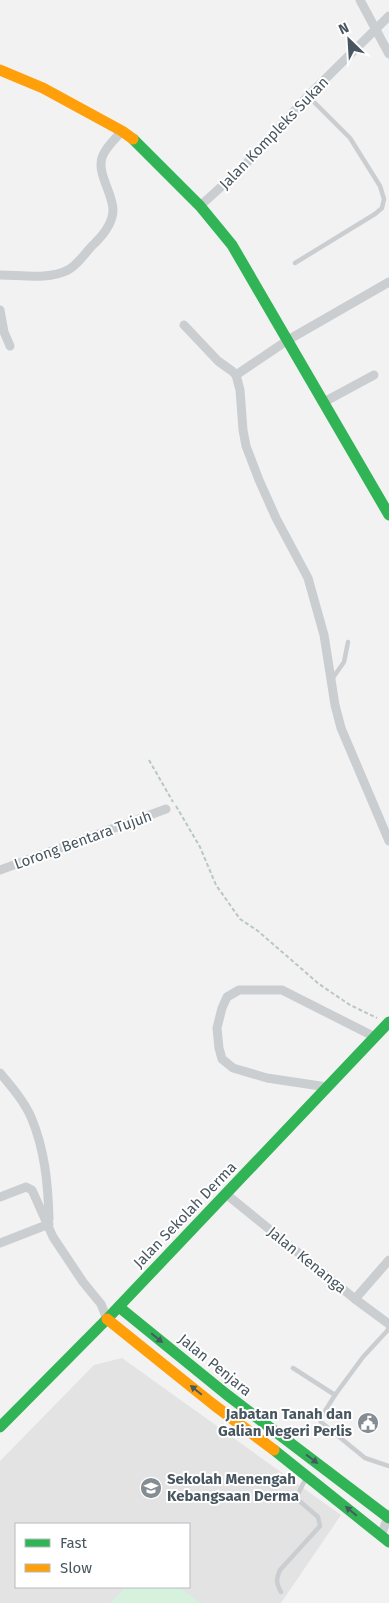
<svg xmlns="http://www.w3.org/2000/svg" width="389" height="1603" font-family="'Fira Sans',sans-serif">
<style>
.education{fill:#e4e3e4;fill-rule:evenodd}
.pitch{fill:#d6f2df}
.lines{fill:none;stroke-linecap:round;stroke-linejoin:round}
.path{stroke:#b9c7c2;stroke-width:2;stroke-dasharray:4 2.5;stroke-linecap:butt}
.lane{stroke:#cbced1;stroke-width:4.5}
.street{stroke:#cbced1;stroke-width:9}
.fast{stroke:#30b455;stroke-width:11}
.slow{stroke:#ff9f0a;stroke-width:11}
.oneway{fill:#475b5f}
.labels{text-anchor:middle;stroke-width:4;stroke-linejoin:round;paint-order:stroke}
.street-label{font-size:15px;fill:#485660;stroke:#fff}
.poi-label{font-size:15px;font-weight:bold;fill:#485660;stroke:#fff;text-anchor:end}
</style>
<rect width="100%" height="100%" fill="#f3f2f2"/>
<path class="education" d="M 122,1358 L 341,1515 L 281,1603 L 0,1603 L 0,1461 L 94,1365 ZM 16,1524 L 189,1524 L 189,1587 L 16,1587 Z"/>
<polygon class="pitch" points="126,1587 179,1587 201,1603 110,1603"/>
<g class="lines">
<g class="path">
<polyline points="149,760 173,802"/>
<polyline points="176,806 200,847 216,885 240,919 258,931 319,984 350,1005 377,1018"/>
</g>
<g class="lane">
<polyline points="295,263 375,214 382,208 384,199 380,186 350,138 308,96"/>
<polyline points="332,679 344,662 348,642"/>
<polyline points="293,1368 335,1395 363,1357 387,1331 389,1327"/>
<polyline points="335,1395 320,1419 321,1422 365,1458 389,1466"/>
<path d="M 281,1592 C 276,1583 276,1579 280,1570 L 320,1526 L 318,1517 L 296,1498 L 307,1476"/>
</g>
<g class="street">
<polyline points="360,0 389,54"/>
<polyline points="200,206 244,166 308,96 389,16"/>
<path d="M 0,275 C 21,275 49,280 68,270 C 79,264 86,251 95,243 C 103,235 113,222 113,210 C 113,193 95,171 103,155 C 107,146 116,138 122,131"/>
<polyline points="0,310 4,332 10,346"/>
<polyline points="184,325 218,361 232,371 236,375 240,390 243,430 246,446 259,480 276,518 308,578 324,635 335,705 341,728 389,841"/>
<polyline points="236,375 288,340 389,282"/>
<polyline points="324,402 374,375"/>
<polyline points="0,870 166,809"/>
<path d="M 0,1073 C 11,1086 24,1101 31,1117 C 45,1150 48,1184 49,1219"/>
<polyline points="327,1087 267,1078 233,1068 222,1059 219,1048 217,1028 222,1008 227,997 239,990 282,990 375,1037"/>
<polyline points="226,1194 355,1299 389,1324"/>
<polyline points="0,1197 26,1187 32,1190 53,1237 83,1282 101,1304 107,1319"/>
<polyline points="0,1243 49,1224"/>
<polyline points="355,1299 389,1260"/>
<polyline points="381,1536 389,1514"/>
</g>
<g class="fast">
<polyline points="133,139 200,206 232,245 389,515"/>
<polyline points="119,1307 226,1394 389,1518"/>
<polyline points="0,1427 107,1319 389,1022"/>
<polyline points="274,1450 389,1542"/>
</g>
<g class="slow">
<polyline points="0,70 43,88 122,131 133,139"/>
<polyline points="107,1319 214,1405 274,1450"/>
</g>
</g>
<defs><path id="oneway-solid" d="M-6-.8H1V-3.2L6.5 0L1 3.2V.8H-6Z" transform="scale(1.25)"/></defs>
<g class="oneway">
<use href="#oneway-solid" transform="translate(157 1338) rotate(39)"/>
<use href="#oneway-solid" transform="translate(196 1390) rotate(-141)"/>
<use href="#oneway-solid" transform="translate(312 1459) rotate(37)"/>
<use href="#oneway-solid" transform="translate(351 1511) rotate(-140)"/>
</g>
<defs>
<g id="civic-disc" transform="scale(1.125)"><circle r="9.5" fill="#848d93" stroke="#fff"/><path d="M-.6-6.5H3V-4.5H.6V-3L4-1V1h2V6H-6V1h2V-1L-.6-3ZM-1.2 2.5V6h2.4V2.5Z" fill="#fff"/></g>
<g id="school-disc" transform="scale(1.125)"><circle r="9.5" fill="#848d93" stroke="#fff"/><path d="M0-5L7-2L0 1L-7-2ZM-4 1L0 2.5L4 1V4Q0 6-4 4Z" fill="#fff"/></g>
</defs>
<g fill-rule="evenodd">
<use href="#civic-disc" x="368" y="1423"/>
<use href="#school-disc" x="151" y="1488"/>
</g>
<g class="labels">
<g class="street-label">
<text transform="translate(274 133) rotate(-46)" y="5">Jalan Kompleks Sukan</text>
<text transform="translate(83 840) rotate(-20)" y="5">Lorong Bentara Tujuh</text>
<text transform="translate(185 1215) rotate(-46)" y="5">Jalan Sekolah Derma</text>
<text transform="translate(307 1260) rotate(39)" y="5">Jalan Kenanga</text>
<text transform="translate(215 1365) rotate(39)" y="5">Jalan Penjara</text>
</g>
<g class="poi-label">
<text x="352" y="1419">Jabatan Tanah dan<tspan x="352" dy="17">Galian Negeri Perlis</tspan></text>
<text x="167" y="1484" text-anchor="start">Sekolah Menengah<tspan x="167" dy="17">Kebangsaan Derma</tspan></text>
</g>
</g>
<rect x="15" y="1523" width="175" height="65" fill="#ffffff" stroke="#b6bbbf"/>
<rect x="25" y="1539" width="25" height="8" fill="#30b455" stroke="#b6bbbf"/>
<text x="60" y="1548" font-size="15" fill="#485660">Fast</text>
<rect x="25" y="1564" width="25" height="8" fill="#ff9f0a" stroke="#b6bbbf"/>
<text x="60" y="1573" font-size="15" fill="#485660">Slow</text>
<g transform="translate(349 40) rotate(335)" stroke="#ffffff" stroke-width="4" paint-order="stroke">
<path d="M0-4L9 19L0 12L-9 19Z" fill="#485660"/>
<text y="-8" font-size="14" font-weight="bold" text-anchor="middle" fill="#485660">N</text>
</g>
</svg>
